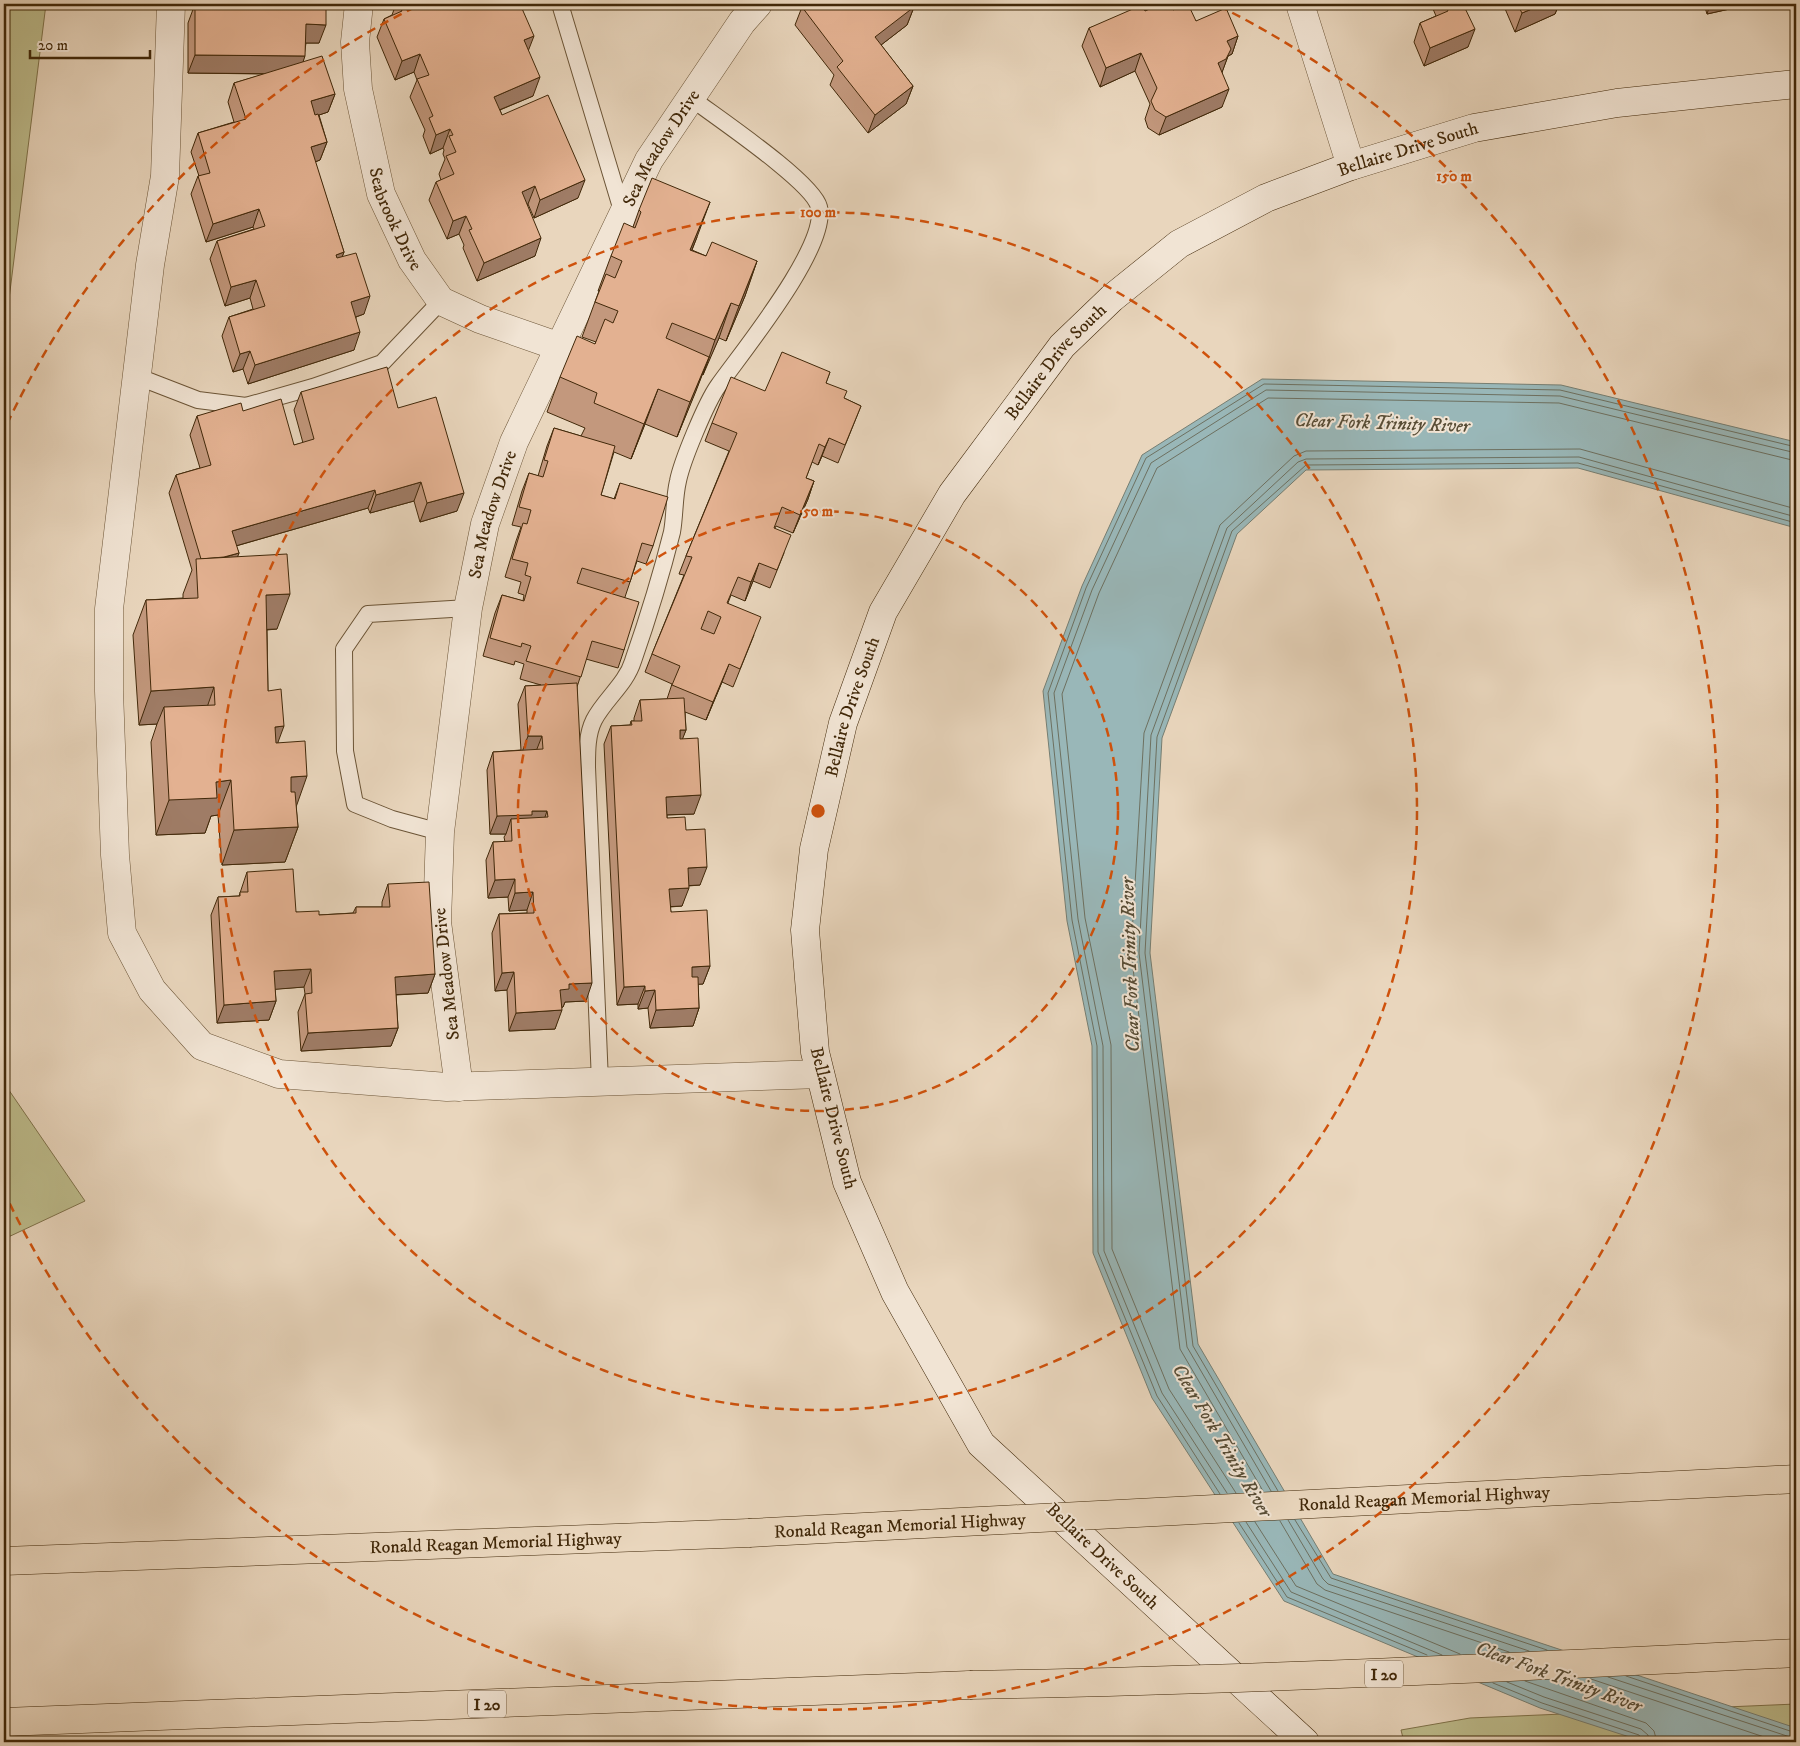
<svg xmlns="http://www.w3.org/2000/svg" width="1800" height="1746" font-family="'IM FELL DW Pica',serif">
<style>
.green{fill:#bdbc8c;stroke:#7f724a}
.water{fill:#99b7b8;stroke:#767e72}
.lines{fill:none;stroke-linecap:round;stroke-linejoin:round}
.shore{stroke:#6d7060;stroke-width:1}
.lane-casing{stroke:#6b5436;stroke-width:18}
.street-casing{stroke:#6b5436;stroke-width:29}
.secondary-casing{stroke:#412809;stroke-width:29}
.highway-casing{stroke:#412809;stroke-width:29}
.lane{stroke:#f1e4d4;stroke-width:16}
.street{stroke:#f1e4d4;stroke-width:28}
.secondary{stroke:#f1e4d4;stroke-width:28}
.highway{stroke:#e9d6bd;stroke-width:28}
.highway-bridge-casing{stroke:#412809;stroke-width:29;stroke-linecap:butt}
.highway-bridge{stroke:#e9d6bd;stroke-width:28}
.wall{fill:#c3987d;stroke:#412809}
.shaded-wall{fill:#9f7c66;stroke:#412809}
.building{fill:#e3b191;stroke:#412809;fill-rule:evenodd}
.ring{fill:none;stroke:#cf520c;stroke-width:2.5;stroke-dasharray:9 6}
.labels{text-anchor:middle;stroke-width:4;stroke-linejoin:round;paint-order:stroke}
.shield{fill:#f1e4d4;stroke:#766046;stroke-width:1}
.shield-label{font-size:16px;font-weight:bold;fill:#412809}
.street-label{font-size:18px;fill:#412809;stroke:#f1e4d4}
.water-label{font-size:19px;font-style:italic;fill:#574c35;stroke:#f1e4d4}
.centre{fill:#cf520c;stroke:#f1e4d4;stroke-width:2.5}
.ring-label{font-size:15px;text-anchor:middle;font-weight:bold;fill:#cf520c;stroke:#f1e4d4;stroke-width:4;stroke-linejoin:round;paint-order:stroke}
</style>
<rect width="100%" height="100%" fill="#e9d6bd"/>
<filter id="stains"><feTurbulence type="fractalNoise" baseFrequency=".004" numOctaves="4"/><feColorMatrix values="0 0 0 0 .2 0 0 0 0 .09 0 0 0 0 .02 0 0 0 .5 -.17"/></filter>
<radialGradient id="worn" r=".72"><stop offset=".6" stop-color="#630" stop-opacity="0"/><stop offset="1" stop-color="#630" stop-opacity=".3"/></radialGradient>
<g class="green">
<polygon points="4,4 46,4 4,339"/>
<polygon points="4,1083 85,1201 4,1239"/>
<polygon points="1796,1704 1796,1742 1404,1742 1401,1730 1470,1718"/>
</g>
<polygon class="water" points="1262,379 1561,385 1796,442 1796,528 1578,468 1306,470 1237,534 1162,738 1150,953 1198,1344 1333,1574 1793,1727 1796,1730 1796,1742 1645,1742 1540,1708 1284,1601 1152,1398 1093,1253 1092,1046 1067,921 1043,691 1082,586 1142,455"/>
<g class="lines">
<g class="shore">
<polyline points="1263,1491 1180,1349 1131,952 1144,733 1220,525 1294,456 1306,451 1580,449 1796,509"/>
<polyline points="1271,1491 1187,1347 1139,953 1151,735 1227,528 1298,462 1306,459 1579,457 1796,517"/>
<polyline points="1278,1491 1193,1346 1145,953 1157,737 1232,531 1306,465 1578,463 1796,523"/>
<polyline points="1227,1493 1162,1393 1104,1251 1103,1046 1078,919 1054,693 1092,590 1151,463 1266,390 1560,396 1796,453"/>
<polyline points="1236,1493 1169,1389 1112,1249 1111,1045 1085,918 1062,694 1099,593 1157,468 1268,398 1559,403 1796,461"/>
<polyline points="1220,1494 1157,1396 1098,1252 1097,1046 1072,920 1048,693 1086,588 1146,458 1264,384 1560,390 1796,447"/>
<polyline points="1288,1520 1323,1579 1328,1584 1529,1651"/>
<polyline points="1295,1520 1331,1578 1547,1650"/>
<polyline points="1280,1521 1317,1584 1325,1590 1509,1652"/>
<polyline points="1246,1522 1291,1592 1442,1655"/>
<polyline points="1255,1522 1296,1586 1460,1654"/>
<polyline points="1239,1523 1287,1597 1427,1655"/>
<polyline points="1626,1676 1796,1733"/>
<polyline points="1608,1677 1796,1739"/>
<polyline points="1588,1678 1779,1742"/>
<polyline points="1525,1681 1646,1723 1654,1731 1657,1742"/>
<polyline points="1507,1682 1544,1697 1641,1729 1648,1735 1649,1742"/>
<polyline points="1493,1683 1542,1703 1639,1735 1643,1742"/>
</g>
<g class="lane-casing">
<g id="lane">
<polyline points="560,4 623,214"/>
<polyline points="136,376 198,400 246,406 313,387 382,363 441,301"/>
<polyline points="440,832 392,819 355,804 345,751 344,649 368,614 468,608"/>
<path d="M 600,1082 L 587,767 C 587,751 587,734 594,720 C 605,699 626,684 633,661 C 648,618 661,576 672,532 C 675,515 674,498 678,481 C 682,461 706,403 718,386 C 742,352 829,246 819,207 C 813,182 716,117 691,98"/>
</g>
</g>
<g class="street-casing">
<g id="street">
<polyline points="171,4 165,176 150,265 109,609 109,691 115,855 122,933 152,990 202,1046 279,1074 447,1087 820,1074"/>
<path id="s1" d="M 359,4 L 355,42 L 358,89 L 381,194 L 412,260 L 441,301 L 480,319 L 560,347"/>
<polyline points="1300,4 1351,166"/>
<path id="s2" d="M 459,1087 L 437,922 L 440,832 L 468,608 L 485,524 L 514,442 L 649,160 L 742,22 L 758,4"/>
</g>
</g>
<g class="secondary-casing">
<g id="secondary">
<path id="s3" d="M 1305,1742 L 981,1444 L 895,1292 L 847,1182 L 815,1052 L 805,930 L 814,849 L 843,723 L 883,612 L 952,494 L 1062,346 L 1112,298 L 1179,244 L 1266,198 L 1351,166 L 1474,128 L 1617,103 L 1796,84"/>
</g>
</g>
<g class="highway-casing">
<g id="highway">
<path id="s4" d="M 4,1561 L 749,1533"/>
<polyline points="4,1722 970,1685"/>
</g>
</g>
<use href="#lane" class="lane"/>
<use href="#street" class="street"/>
<use href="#secondary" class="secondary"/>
<use href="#highway" class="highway"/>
<g class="highway-bridge-casing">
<g id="highway-bridge">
<path id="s5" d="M 749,1533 L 1796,1479"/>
<path d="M 970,1685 C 1246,1680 1521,1667 1796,1653"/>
</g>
</g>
<use href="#highway-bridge" class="highway-bridge"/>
</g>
<g class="wall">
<polygon points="195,4 326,4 319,43 306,43 303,62 335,94 328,112 319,115 327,142 320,160 315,162 344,252 342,257 364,314 356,317 354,350 248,384 243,369 233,372 222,336 229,317 253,309 250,298 225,306 210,259 217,241 254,229 253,227 206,242 191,194 198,176 199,176 191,152 198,133 234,122 228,102 234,83 265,74 188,73 188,23"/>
<polygon points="396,4 520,4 528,51 533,96 500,110 502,115 578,198 534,218 528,204 527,205 535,256 477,281 463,248 464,245 459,234 447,239 429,200 436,182 441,180 439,174 445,159 443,154 444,150 443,148 430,154 423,136 425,130 410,97 417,80 414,72 395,80 377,37 384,19 392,15"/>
<polygon points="1431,4 1463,4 1468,47 1424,66 1414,42 1420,23 1436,16"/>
<polygon points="1503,4 1559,4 1555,14 1515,32"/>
<polygon points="1704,4 1752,4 1707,14"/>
<polygon points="802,7 914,7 907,25 881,45 913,86 906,104 868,133 830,85 834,75 795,25"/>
<polygon points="1173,10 1196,21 1238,36 1232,54 1228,56 1222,72 1222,107 1159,135 1148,128 1145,119 1150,104 1135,71 1100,87 1082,46 1089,28 1145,11"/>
<polygon points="639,210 697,237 692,250 706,256 757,261 745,296 726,341 719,338 702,375 677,437 645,424 631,459 614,452 601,495 614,499 620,483 653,546 646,564 637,561 625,597 624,650 618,668 586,659 577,687 586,1001 565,1002 563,1007 561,1008 555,1029 509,1031 507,990 495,991 492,933 499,914 527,913 527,910 509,911 508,897 488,898 486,860 493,842 505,842 504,837 506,834 490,834 487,770 493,752 521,750 518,704 525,686 541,685 520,679 524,664 515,661 514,665 483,656 495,613 502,595 523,601 524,595 518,593 521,582 505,577 516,541 521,527 512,525 522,491 529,473 538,476 547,446 554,428 581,436 585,428 547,412 560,377 595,344 596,342 582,337 599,291 598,291 611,256 633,227"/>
<polygon points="830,372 826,383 844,398 861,406 838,463 822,456 818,465 812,462 806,478 814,481 808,499 793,533 776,526 775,528 784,553 770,588 753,581 745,601 731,595 728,603 754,635 733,687 722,682 706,720 685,712 686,730 682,739 694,814 667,815 667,818 686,830 700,885 688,886 682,906 670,907 671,912 710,966 703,984 698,984 699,1008 693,1026 650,1028 648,1008 638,1009 638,1004 617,1005 604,744 611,726 630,725 631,721 634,721 634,718 640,700 667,699 672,684 645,672 652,654 684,575 679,574 686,556 729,451 705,441 712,423 765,391"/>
<polygon points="301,392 398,408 457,511 420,522 414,501 370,513 368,508 236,546 239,553 237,557 277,629 267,630 268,691 278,743 296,806 298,827 285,862 222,865 218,815 211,816 205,833 156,835 151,742 157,724 139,725 133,635 146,600 183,598 183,594 192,570 169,493 176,475 200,468 190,435 197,416 243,411 294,445 303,443 294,410"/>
<polygon points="247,872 296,912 319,915 353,913 356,907 382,907 382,902 388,884 435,974 428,993 396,995 398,1028 391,1046 301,1051 298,1012 305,994 304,987 275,989 276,1001 269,1020 217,1023 211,915 218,897 239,896"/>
</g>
<g class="shaded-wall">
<polygon points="906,4 918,4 914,7 907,25 868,55 875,37"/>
<polygon points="1544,4 1559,4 1555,14 1515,32 1522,13"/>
<polygon points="1710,4 1752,4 1707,14"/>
<polygon points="306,24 326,25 319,43 299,43"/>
<polygon points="1475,29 1468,47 1424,66 1430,48"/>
<polygon points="534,36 527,54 524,40"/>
<polygon points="1238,36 1232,54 1228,56 1220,78 1218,63 1227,41"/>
<polygon points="1141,53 1135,71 1100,87 1106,68"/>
<polygon points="420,54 414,72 395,80 402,61"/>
<polygon points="195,55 305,56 299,74 188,73"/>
<polygon points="540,77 533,96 487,115 494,97"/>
<polygon points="913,86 906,104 868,133 875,115"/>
<polygon points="1229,89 1222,107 1159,135 1166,117"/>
<polygon points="335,94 328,112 304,120 311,101"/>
<polygon points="450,129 443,148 430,154 436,135"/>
<polygon points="327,142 320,160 304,166 311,147"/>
<polygon points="585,180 578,198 534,218 540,200"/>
<polygon points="535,186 528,204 515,210 522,192"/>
<polygon points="710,202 697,237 678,284 690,250"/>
<polygon points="259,209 253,227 206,242 213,224"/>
<polygon points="466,216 459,234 447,239 453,221"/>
<polygon points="541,238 535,256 477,281 484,263"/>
<polygon points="344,252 337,270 336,255"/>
<polygon points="757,261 745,296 726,341 739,306"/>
<polygon points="256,280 250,298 225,306 231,287"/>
<polygon points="370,296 364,314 344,321 351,302"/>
<polygon points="731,303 719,338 703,375 715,340"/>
<polygon points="360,332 354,350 248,384 255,365"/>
<polygon points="250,351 243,369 233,372 240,354"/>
<polygon points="709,357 696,391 677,437 690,402"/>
<polygon points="658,389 645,424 631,459 644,424"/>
<polygon points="829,438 822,456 818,465 825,447"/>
<polygon points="814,481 808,499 793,533 800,515"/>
<polygon points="421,482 414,501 370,513 376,495"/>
<polygon points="375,490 368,508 225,549 232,531"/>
<polygon points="464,493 457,511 420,522 427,503"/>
<polygon points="239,553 232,571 202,564"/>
<polygon points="759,563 753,581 745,601 751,582"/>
<polygon points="290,594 277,629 253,630 266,595"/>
<polygon points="729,664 722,682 706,720 713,702"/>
<polygon points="214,687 202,722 164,707 157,724 139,725 151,691"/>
<polygon points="284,726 271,761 275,727"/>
<polygon points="680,730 686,730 679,748"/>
<polygon points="528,736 542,736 535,754 521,755"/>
<polygon points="307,776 295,810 278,812 291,777"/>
<polygon points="231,780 218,815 211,816 205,833 156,835 169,800 216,782"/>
<polygon points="701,795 694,814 660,815 666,797"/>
<polygon points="532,811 547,811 541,829 511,819 506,834 490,834 497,816"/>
<polygon points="298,827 285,862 222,865 234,830"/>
<polygon points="707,867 700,885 681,886 688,868"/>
<polygon points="515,879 508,897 488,898 495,880"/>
<polygon points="689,888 682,906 663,907 669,889"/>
<polygon points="533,892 527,910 509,911 515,893"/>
<polygon points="710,966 703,984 685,985 692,967"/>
<polygon points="311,969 304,987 267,990 274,971"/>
<polygon points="514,972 507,990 495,991 502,973"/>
<polygon points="435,974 428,993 388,995 395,977"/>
<polygon points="592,983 586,1001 565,1002 563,1007 554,1008 560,990 569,984"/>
<polygon points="645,986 638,1004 617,1005 624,987"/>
<polygon points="655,990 648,1008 638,1009 645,991"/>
<polygon points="276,1001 269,1020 217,1023 224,1005"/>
<polygon points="699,1008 693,1026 650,1028 656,1010"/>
<polygon points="562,1010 555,1029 509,1031 516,1013"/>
<polygon points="398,1028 391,1046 301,1051 308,1033"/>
</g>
<g class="building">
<polygon points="195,4 326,4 326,25 306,24 305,56 195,55"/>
<polygon points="399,4 520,4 534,36 524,40 540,77 494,97 502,115 548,95 585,180 540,200 535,186 522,192 541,238 484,263 469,230 472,229 466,216 453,221 436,182 454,174 446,156 456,152 449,136 453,135 450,129 436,135 429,118 433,116 417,79 429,75 420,54 402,61 384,19 402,11"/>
<polygon points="806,4 912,4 914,7 875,37 913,86 875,115 837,67 843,61 802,7"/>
<polygon points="1161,4 1170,4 1173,10 1188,4 1196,21 1226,8 1238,36 1227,41 1231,49 1226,59 1218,63 1229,89 1166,117 1155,110 1151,101 1157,88 1141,53 1106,68 1089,28 1142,5 1145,11"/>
<polygon points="1445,4 1463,4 1475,29 1430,48 1420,23 1448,11"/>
<polygon points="1517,4 1544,4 1522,13"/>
<polygon points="322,56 335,94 311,101 315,115 318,114 327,142 311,147 344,252 336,255 337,258 356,253 370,296 351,302 360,332 255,365 250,351 240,354 229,317 265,306 256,280 231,287 217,241 265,226 259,209 213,224 198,176 210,173 198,133 246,119 234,83"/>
<polygon points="652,178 710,202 690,250 706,256 712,242 757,261 739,306 731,303 715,340 672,323 666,338 709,357 690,402 658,389 644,424 594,403 597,393 560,377 577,336 595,344 605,319 613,323 618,311 595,302 606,274 615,278 622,261 611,256 624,223 635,228 641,212 639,210"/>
<path d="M 782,352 L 830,372 L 826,383 L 847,391 L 844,398 L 861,406 L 845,445 L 829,438 L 825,447 L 819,444 L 806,478 L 814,481 L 800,515 L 782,507 L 774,528 L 791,535 L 777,570 L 759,563 L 751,582 L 738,577 L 727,603 L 761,617 L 740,669 L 729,664 L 713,702 L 672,685 L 680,666 L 652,654 L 692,557 L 686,556 L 737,433 L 712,423 L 731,377 L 765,391 ZM 708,611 L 721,617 L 714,634 L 701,629 Z"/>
<polygon points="387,367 398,408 436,397 464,493 427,503 421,482 376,495 375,490 232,531 239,553 224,557 201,559 176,475 211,465 197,416 241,403 243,411 281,399 294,445 314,439 301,392"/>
<polygon points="554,428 615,446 601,495 615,499 620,483 668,497 653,546 642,543 630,582 582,568 577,583 639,602 624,650 592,641 581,677 526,661 531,646 522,643 521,647 490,638 502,595 524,601 531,577 525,575 528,563 512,559 523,523 527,524 531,510 519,507 529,473 543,477 548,461 544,460"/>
<polygon points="287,554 290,594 266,595 268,691 281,689 284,726 275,727 276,743 305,741 307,776 291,777 291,792 295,792 298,827 234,830 231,780 216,782 217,798 169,800 164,707 215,705 214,687 151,691 146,600 198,598 196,559"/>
<polygon points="577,683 592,983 569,984 569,989 560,990 562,1010 516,1013 514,972 502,973 499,914 534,913 533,892 515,893 515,879 495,880 493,842 512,841 511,819 548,817 547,811 532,811 532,815 497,816 493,752 543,749 542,736 528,736 525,686"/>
<polygon points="684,698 686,730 680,730 680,739 698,738 701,795 666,797 667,818 685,817 686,830 705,829 707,867 688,868 689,888 669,889 671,912 707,910 710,966 692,967 692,977 698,977 699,1008 656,1010 655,990 645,991 645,986 624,987 611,726 632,725 631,721 642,721 640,700"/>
<polygon points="293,869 296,912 319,911 319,915 356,913 356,907 390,907 388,884 429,882 435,974 395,977 398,1028 308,1033 305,994 312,993 311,969 274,971 276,1001 224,1005 218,897 240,896 240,892 248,892 247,872"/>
</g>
<g class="ring">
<circle cx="818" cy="811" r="300"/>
<circle cx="818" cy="811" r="599"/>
<path d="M7 424A899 899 0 0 1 417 6M1219 6A899 899 0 1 1 7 1198"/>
</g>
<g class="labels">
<g class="shield">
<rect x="1365" y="1660.5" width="38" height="27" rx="4"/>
<rect x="468" y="1690.5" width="38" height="27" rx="4"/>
</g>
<g class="shield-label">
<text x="1384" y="1680">I 20</text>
<text x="487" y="1710">I 20</text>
</g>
<g class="street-label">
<text dy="6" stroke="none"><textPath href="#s2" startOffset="984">Sea Meadow Drive</textPath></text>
<text dy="6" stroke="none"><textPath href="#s3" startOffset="2045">Bellaire Drive South</textPath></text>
<text dy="6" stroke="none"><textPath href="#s1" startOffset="221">Seabrook Drive</textPath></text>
<text dy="6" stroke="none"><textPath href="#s3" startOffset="1625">Bellaire Drive South</textPath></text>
<text dy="6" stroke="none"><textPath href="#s2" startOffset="579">Sea Meadow Drive</textPath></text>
<text dy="6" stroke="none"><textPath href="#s3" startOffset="1220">Bellaire Drive South</textPath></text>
<text transform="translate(446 974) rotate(-96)" y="6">Sea Meadow Drive</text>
<text transform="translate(834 1118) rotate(76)" y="6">Bellaire Drive South</text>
<text dy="6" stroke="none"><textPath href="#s5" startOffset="676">Ronald Reagan Memorial Highway</textPath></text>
<text dy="6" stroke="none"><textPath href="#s5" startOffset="151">Ronald Reagan Memorial Highway</textPath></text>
<text dy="6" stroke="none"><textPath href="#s4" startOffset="492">Ronald Reagan Memorial Highway</textPath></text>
<text transform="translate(1103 1556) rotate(43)" y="6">Bellaire Drive South</text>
</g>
<g class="water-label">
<text transform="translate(1382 422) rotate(2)" y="7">Clear Fork Trinity River</text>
<text transform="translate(1129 965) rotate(-92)" y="7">Clear Fork Trinity River</text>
<text transform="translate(1223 1440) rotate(59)" y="7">Clear Fork Trinity River</text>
<text transform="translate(1559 1676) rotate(20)" y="7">Clear Fork Trinity River</text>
</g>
</g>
<circle cx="818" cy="811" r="8" class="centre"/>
<g class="ring-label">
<text x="1454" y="181">150 m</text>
<text x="818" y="217">100 m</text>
<text x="818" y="516">50 m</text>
</g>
<rect width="1800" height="1746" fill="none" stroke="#e9d6bd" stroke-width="20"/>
<rect x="5" y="5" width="1790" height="1736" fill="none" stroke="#412809" stroke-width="2.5"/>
<rect x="10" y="10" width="1780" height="1726" fill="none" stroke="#412809"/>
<path d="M30 50v8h120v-8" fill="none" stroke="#412809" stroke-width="2.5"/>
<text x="38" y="50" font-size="15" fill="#412809" stroke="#f1e4d4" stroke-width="4" paint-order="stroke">20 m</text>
<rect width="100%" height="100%" filter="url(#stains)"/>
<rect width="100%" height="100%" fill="url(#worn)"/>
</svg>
